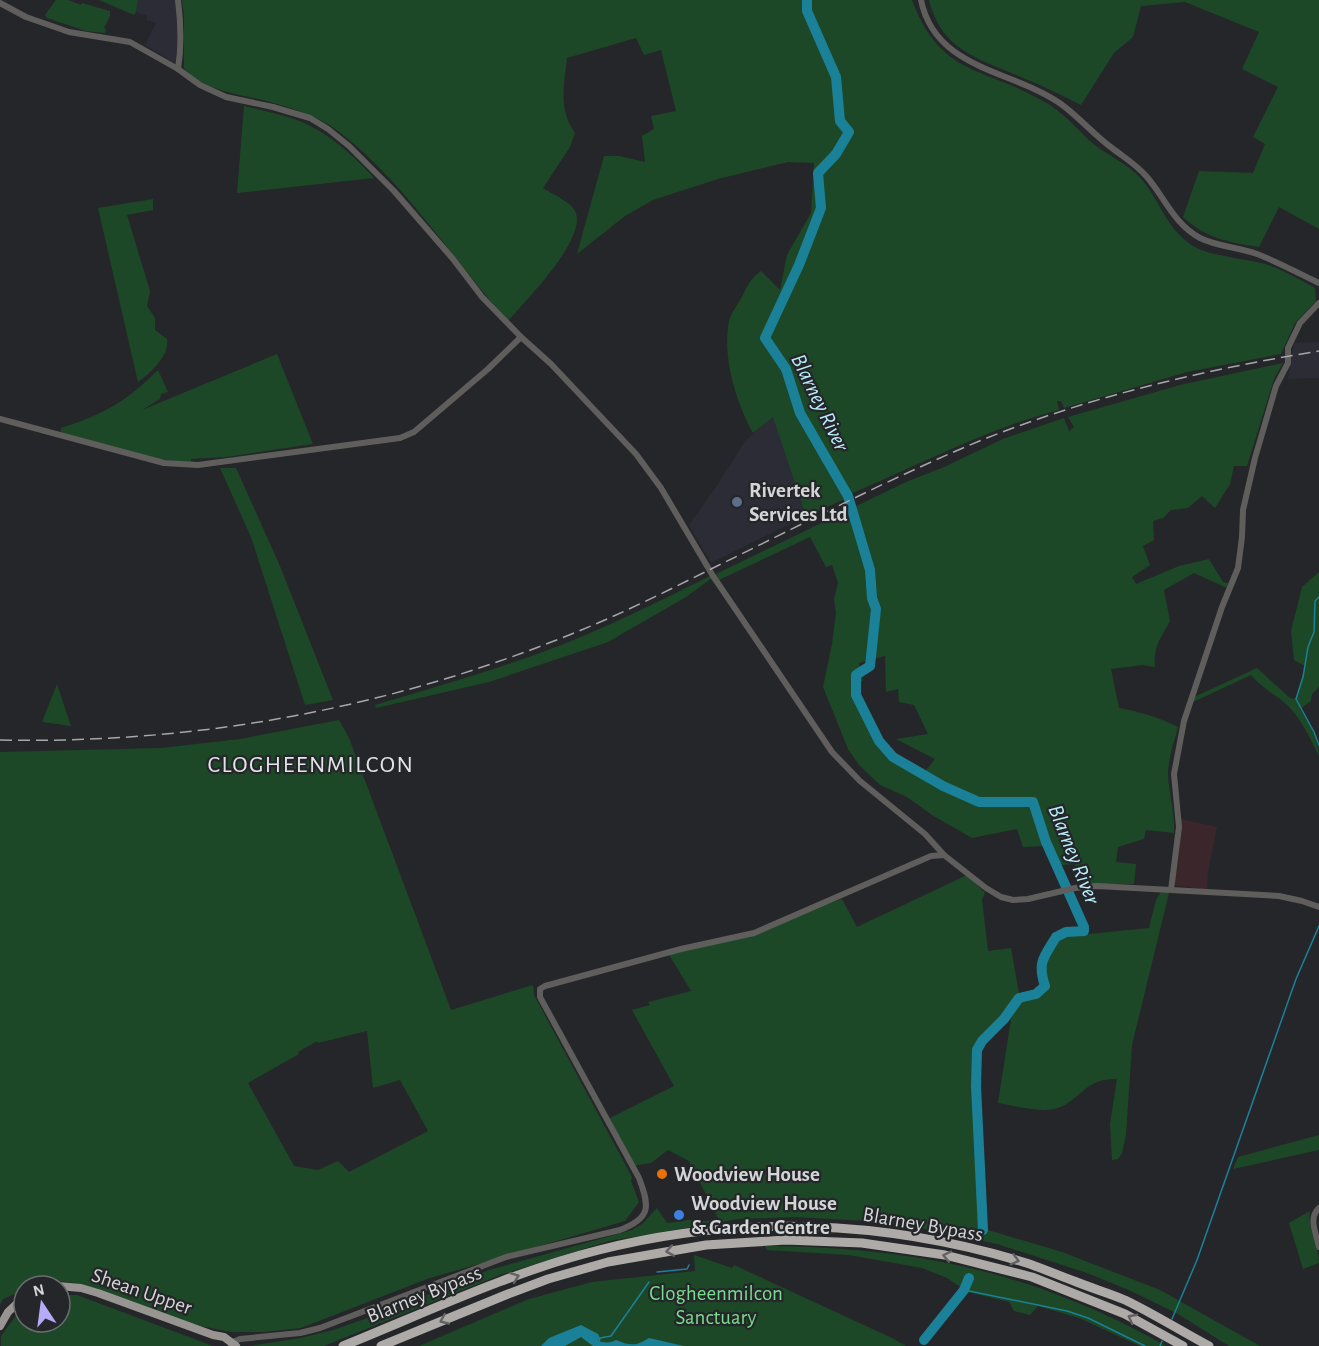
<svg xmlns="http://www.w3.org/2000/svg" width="1319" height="1346" font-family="'Alegreya Sans',sans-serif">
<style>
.built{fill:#2b2c35}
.industrial{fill:#3b272b}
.green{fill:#1d4827;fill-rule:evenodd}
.water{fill:#1b8198}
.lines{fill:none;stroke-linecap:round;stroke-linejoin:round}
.stream{stroke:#1b8198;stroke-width:1.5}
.river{stroke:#1b8198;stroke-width:10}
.minor{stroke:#5f5e5c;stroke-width:6}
.major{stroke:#989492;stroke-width:8}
.highway{stroke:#aeaaa7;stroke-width:9}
.rail{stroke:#a6a7a9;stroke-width:1.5;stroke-dasharray:12 6;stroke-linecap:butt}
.oneway{stroke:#636162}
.service-dot{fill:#5c6f8a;stroke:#252629;stroke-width:2}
.food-dot{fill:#e8710a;stroke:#252629;stroke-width:2}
.shop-dot{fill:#3f7fe0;stroke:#252629;stroke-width:2}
.labels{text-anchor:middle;stroke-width:4.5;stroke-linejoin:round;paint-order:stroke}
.poi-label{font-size:21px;font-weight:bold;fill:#d4d5d7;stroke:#252629;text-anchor:start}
.street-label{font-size:21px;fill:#d4d5d7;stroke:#252629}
.park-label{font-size:21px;fill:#77dc8d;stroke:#252629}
.water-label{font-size:22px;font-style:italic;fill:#b8eefd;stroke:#252629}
.quarter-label{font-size:24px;letter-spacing:1.5px;fill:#e3e4e8;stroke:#252629}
</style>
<rect width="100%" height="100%" fill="#252629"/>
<g class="built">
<polygon points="138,0 176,0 179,24 176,64 145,45 156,23 147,20 147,16 136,12"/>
<polygon points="1319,342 1319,378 1288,379 1294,343"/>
<polygon points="773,416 806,516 711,563 689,525 718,484 745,441"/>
</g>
<polygon class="industrial" points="1181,819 1217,827 1208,872 1207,890 1174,885"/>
<g class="green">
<polygon points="56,0 68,0 81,5 82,3 110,11 110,16 104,28 106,29 105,33 86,31 47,18 45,15"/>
<polygon points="99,0 138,0 136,12 134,15"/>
<path d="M 182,0 L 805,0 L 804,9 L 834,78 L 837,121 L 848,132 L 835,153 L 815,173 L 818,208 L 783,295 L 762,340 L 783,371 L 796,412 L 845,499 L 806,516 L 773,417 L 753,433 C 736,402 722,357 729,321 C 731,313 738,304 742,297 C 747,286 751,278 761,271 L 780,290 L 787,255 L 811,213 L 814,163 L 788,162 L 718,179 L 653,200 L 625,216 L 577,254 L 604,156 L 619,156 L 645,162 L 642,136 L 654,129 L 651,116 L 676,111 L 661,50 L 644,55 L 636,38 L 567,58 C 564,85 558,109 575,133 L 570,147 L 543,188 C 552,194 572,202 576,213 C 585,241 526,300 508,321 C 452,259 404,181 338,131 C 317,115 289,107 263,100 C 237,94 202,90 184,68 L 184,17 Z"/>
<path d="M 809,0 L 912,0 C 941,77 983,66 1043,101 C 1062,111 1076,128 1091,142 C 1104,153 1120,160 1133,171 C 1159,192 1163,229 1195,247 C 1207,255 1245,259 1261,263 C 1280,268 1298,279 1315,288 L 1316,301 L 1295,323 L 1281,354 L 1187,372 L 1064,408 L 1061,401 L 1057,401 L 1059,410 C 986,429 919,465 850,494 L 804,413 L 789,369 L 767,338 L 786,298 L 819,219 L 822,208 L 819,175 L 840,151 L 851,132 L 841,120 L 838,77 L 808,11 Z"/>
<path d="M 929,0 L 1319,0 L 1319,229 L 1279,207 L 1259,247 C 1228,242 1207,239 1183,217 L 1199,171 L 1253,173 L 1265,144 L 1253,137 L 1278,87 L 1242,69 L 1259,32 L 1185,2 L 1141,6 L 1133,37 L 1114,53 L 1081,105 C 1061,95 1041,85 1021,77 C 979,59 941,50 929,0 Z"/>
<path d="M 244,106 C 267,112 295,116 316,129 C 337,141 358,160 374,178 L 237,193 Z"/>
<path d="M 153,199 L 153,210 L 127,215 L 150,291 L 147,306 L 155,318 L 155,330 L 167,339 C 170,355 150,374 138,382 L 98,208 Z"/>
<path d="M 277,354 L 313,444 L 226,457 L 191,459 L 191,462 C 147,461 104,445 61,433 L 61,428 C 103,415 127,401 158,370 L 168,392 L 161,394 L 160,399 L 142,410 Z"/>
<path d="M 1283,363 L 1274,379 L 1247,466 L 1234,466 L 1230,484 L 1215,508 L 1202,496 L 1188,508 L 1171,510 L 1163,518 L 1153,521 L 1154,540 L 1143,546 L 1150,565 L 1132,577 L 1136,584 L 1179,566 L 1209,559 L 1223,582 L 1228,583 L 1227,588 L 1194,573 L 1164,590 L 1170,621 C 1161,638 1153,646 1155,667 L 1142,665 L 1111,669 L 1119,708 C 1140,712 1159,717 1178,727 C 1174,742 1168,759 1168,775 C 1169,794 1175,813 1174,833 L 1146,830 L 1144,839 L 1118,847 L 1116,862 L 1136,864 L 1134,884 L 1092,884 L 1074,864 L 1054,866 L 1044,846 L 1023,847 L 1017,829 L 972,838 L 932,815 L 907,797 L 880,785 L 859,765 L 848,749 L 823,687 L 832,644 L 836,613 L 834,599 L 838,583 L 832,565 L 826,567 L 810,537 L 719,580 L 716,574 L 906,482 L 944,467 L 1003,439 L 1064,418 L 1069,431 L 1074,427 L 1068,417 L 1180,385 ZM 885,656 L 886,692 L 898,689 L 899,702 L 914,705 L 928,734 L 896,739 L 935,759 L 926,770 C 917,765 905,761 897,755 C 874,738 864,710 857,683 L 863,681 L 859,663 Z"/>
<polygon points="220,468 236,468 280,566 333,700 305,705 251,537"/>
<path d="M 1319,572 L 1319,687 L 1312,694 L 1311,701 L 1300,709 C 1310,725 1319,737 1319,756 C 1310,738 1300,716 1285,703 C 1273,693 1261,687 1251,675 L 1191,703 L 1194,697 L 1257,668 L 1290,698 L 1296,699 L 1305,666 L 1294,660 L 1291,631 L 1302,587 Z"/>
<path d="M 710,576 L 712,578 L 686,597 L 608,642 L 489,682 L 376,708 L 375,705 C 439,686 502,668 564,644 C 614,624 662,600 710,576 Z"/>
<polygon points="57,684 71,726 42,722"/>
<path d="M 339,720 L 349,738 L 451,1010 L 533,985 L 534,995 L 632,1177 L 631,1181 L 639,1202 L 625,1221 L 427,1279 L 301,1328 L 264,1332 L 231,1332 L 201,1326 L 156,1312 L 98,1289 L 75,1283 L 47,1280 L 34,1286 L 24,1286 L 24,1290 L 3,1299 L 0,1305 L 0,752 L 161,748 L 240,739 ZM 367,1031 L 373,1088 L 400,1080 L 428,1131 L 349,1172 L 338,1161 L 318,1170 L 294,1166 L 248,1083 L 299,1054 L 298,1052 L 317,1041 L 318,1043 Z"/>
<path d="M 967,875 L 985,893 L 982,899 L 988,951 L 1011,948 L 1019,994 L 1014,1004 C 1026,1000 1041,998 1047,986 C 1040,967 1047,943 1069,936 L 1149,928 L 1156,900 L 1161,892 L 1169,893 L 1132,1045 L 1126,1135 L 1122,1153 L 1118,1159 L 1112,1160 L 1110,1124 L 1117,1079 C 1088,1078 1083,1095 1063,1106 C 1046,1115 1016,1106 998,1103 L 1013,1006 L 1004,1019 L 982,1041 L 977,1050 L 976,1097 L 983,1230 L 981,1230 L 987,1232 L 988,1230 L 1062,1252 L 1160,1290 L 1260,1346 L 1229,1346 L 1178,1314 L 1131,1291 L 1087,1273 L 997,1244 L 915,1227 L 867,1221 L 797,1217 L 738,1219 L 609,1241 L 500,1275 L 324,1346 L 249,1346 L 301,1338 L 333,1330 L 379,1314 L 489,1270 L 632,1230 L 642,1224 L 657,1208 L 667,1223 L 688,1220 L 706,1221 L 718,1218 L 689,1161 L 668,1150 L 651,1163 L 632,1166 L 610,1118 L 674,1086 L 632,1010 L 650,1005 L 648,1002 L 691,991 L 668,953 L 754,933 L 807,910 L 842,899 L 857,927 Z"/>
<polygon points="1319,1135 1319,1150 1233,1169 1238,1157"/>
<path d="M 1310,1211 C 1307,1229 1319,1245 1319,1263 L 1303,1269 L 1289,1223 Z"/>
<path d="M 765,1246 C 915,1247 1035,1272 1166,1346 L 1140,1346 L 1079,1318 L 1038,1306 L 1030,1315 L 1014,1311 L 1009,1302 L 968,1292 L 947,1278 L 922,1268 L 849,1255 L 767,1250 Z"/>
<polygon points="694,1255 732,1268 734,1265 892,1338 906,1346 419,1346 529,1299 592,1282 695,1271"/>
<polygon points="60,1295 77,1295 213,1346 1,1346 1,1336 24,1305 24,1322 60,1322"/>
</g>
<path class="water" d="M 581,1325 L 598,1334 L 600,1338 L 598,1341 C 603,1343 612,1343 616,1340 C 630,1346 637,1346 649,1338 L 684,1346 L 593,1346 L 581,1337 L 565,1346 L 541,1346 L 549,1338 Z"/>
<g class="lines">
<g class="stream">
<polyline points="1319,597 1315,601 1314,632 1308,647 1303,677 1296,699 1314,732 1319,745"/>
<polyline points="657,1272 687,1269 689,1265"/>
<polyline points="964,1290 1067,1311 1088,1318 1145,1346"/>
<polyline points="1172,1319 1197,1260 1296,979 1319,926"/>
<polyline points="599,1342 600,1338 611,1336 649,1282"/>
<polyline points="1160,1346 1162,1341"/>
</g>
<g class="river">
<path d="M 807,0 L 807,11 L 836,77 L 840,121 L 849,132 L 836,154 L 818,173 L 821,208 L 799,265 L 765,338 L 786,369 L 800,413 L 848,496 L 870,570 L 872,598 L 876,609 L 870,666 L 856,675 L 856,695 L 879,741 L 893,757 L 943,786 L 979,802 L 1033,802 L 1046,842 L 1084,927 L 1084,931 L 1066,932 L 1056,937 C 1044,957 1037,962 1045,986 L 1036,994 L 1019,998 L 1004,1019 L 982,1041 L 977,1050 L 976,1086 L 983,1230"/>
<polyline points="924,1340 964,1290 969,1278"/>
</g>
<g class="minor">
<path d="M 178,0 C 181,24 182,45 178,69"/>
<path d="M 921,0 C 935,70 1013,70 1061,104 C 1079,117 1094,135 1112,148 C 1125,158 1137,165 1147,177 C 1165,198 1174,224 1200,238 C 1218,247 1239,247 1257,254 C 1278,262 1298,273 1319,283"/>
<polyline points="0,3 26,17 69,32 130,42 178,69 200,85 226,97 273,107 310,118 328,129 349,146 394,191 453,259 482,297 521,337 551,364 636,454 661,488 713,576 832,752 860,781 925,834 944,855 986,888 1001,897 1013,900 1028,899 1075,888 1097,886 1279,896 1302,901 1319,907"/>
<polyline points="0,419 164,463 198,465 400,438 414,432 488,369 521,337"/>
<polyline points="1171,890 1179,827 1174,774 1184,721 1222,607 1238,568 1242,537 1243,510 1255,458 1276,386 1288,363 1288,348 1300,323 1319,303"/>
<path d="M 1319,1208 C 1308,1218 1316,1233 1319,1247"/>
<path d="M 230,1343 L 240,1339 L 300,1333 L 320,1328 L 506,1257 L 620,1230 C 651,1218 650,1207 639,1178 L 540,997 L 540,989 L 545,986 L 681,949 L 754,933 L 931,856 L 944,855"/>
</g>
<g class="major">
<polyline points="58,1286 81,1288 98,1293 213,1335 224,1337 236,1346"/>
<polyline points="0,1326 8,1312 24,1297"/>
</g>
<g class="highway">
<path d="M 343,1346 C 427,1312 511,1272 599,1250 C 738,1214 885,1220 1023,1262 C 1040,1267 1057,1275 1074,1281 C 1091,1288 1109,1293 1125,1300 C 1154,1314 1181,1331 1209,1346"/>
<polyline points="381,1346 508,1294 548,1279 608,1262 706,1245 786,1240 862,1243 945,1255 1032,1277 1125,1314 1183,1346"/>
</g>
<path class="rail" d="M 0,740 C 193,744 380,710 559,639 C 611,619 661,594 711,569 C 801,525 890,478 982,440 C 1091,396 1204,370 1319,351"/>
</g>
<defs><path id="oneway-chevron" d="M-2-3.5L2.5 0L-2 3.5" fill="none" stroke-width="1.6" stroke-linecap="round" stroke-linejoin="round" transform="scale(1.5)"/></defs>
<g class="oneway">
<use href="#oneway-chevron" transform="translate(670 1251) rotate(170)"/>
<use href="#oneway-chevron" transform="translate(947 1256) rotate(-168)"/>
<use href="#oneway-chevron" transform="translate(1015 1260) rotate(15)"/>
<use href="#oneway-chevron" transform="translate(515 1277) rotate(-20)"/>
<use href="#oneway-chevron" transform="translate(1132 1318) rotate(-152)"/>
<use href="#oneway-chevron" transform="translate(444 1320) rotate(157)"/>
</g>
<circle class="service-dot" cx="737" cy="502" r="6"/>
<circle class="food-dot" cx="662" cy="1174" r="6"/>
<circle class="shop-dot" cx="679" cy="1215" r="6"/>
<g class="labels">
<g class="poi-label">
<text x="749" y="497">Rivertek<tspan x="749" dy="24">Services Ltd</tspan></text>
<text x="674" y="1181">Woodview House</text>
<text x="691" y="1210">Woodview House<tspan x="691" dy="24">&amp; Garden Centre</tspan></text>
</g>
<g class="street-label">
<text transform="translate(923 1224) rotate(10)" y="7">Blarney Bypass</text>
<text transform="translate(142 1291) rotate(19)" y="7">Shean Upper</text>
<text transform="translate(424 1294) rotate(-22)" y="7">Blarney Bypass</text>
</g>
<g class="park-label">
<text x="716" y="1300">Clogheenmilcon<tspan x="716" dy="24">Sanctuary</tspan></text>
</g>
<g class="water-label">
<text transform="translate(821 402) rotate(64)" y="8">Blarney River</text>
<text transform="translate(1075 854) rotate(68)" y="8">Blarney River</text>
</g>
<g class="quarter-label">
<text x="311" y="772">CLOGHEENMILCON</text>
</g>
</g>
<g transform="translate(42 1304) rotate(347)"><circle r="28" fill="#252629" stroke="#6b6c6f" stroke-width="1.5"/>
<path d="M0-4.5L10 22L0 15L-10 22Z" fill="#b6abf8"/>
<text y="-9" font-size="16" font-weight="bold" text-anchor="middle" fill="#d4d5d7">N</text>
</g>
</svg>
